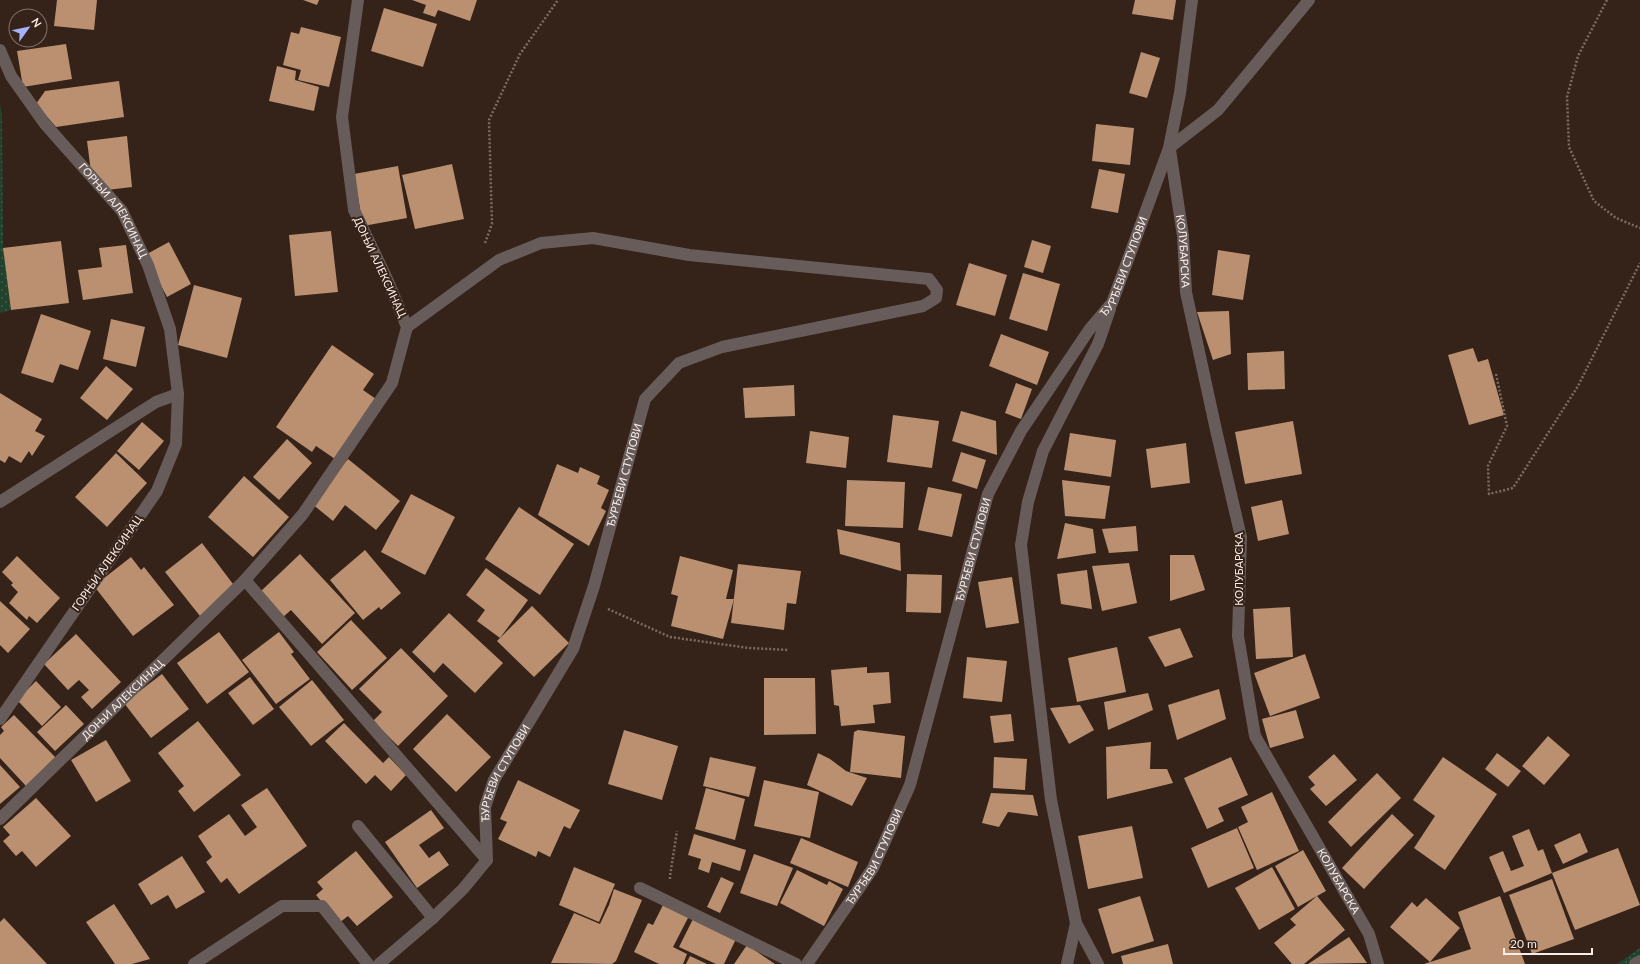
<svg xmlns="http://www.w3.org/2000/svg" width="1640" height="964" font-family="Lato,sans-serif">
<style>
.grass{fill:url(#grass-dots)}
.building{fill:#ba9071}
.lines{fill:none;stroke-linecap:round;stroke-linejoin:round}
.path{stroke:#7d6c64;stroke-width:2.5;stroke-dasharray:2 2;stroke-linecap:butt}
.lane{stroke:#675c59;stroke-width:12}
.street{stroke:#675c59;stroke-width:12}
.labels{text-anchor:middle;stroke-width:4;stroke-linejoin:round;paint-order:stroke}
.street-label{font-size:11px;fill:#fbeee8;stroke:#352219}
</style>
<defs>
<pattern id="grass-dots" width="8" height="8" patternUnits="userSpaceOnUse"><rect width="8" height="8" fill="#21422d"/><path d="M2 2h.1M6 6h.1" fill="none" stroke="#425e4b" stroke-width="1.8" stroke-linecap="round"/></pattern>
</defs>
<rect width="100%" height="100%" fill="#352219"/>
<g class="grass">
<polygon points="0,103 2,116 3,248 11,310 0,313"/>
<polygon points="1640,948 1640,964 1617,964"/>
</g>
<g class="building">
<polygon points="57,0 97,0 94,30 54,26"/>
<polygon points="303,0 319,0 317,5"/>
<polygon points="412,0 477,0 470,21 438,10 435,17 423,13 426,5"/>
<polygon points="1135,0 1176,0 1173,20 1132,14"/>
<polygon points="384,8 437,24 423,67 371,51"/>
<polygon points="301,27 341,37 329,87 298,80 301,70 283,65 291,32 299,34"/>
<polygon points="66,44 72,79 23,87 17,51"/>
<polygon points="1141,52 1160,58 1147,98 1129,93"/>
<polygon points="277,66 296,71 295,80 319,87 314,111 269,101"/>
<polygon points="119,81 124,117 56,127 36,104 45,91"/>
<polygon points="1096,124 1134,128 1130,165 1092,161"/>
<polygon points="127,136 132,187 107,190 91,172 87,141"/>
<polygon points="452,164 464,219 415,229 402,175"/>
<polygon points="398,166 407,218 363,226 354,174"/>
<polygon points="1099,169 1125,174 1118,213 1091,208"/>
<polygon points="331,231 338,292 295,296 289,235"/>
<polygon points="1032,240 1051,246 1043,273 1024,267"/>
<polygon points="61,241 69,303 11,310 3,248"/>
<polygon points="169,242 191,284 167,297 145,255"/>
<polygon points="126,245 133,293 83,300 78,270 102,267 99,248"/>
<polygon points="1218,250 1250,255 1243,300 1212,295"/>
<polygon points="969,263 1007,275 995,316 956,305"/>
<polygon points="1023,273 1060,284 1047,331 1009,319"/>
<polygon points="194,285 242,298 227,358 178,345"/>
<polygon points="1229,311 1231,354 1213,360 1197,312"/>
<polygon points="41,314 91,331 78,370 60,364 53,383 21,373"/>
<polygon points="111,319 145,327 136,367 103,359"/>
<polygon points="1001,334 1049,352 1037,385 989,366"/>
<polygon points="332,345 374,374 363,390 376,399 335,459 316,446 312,452 276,427"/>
<polygon points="1473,348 1478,362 1488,359 1504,415 1469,425 1448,355"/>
<polygon points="1284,351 1285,389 1248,390 1247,353"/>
<polygon points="106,366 133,389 107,420 80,398"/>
<polygon points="1016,383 1032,389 1021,419 1005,413"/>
<polygon points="794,385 795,416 745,418 743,388"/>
<polygon points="0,393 42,419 35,431 45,436 32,456 29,451 21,463 9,456 5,463 0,460"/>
<polygon points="961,411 996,421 997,455 952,441"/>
<polygon points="893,415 939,421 932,468 887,462"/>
<polygon points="1293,421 1302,474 1245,484 1235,432"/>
<polygon points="142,422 164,441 139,470 117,451"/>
<polygon points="810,431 849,437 846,468 806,463"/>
<polygon points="1070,433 1116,440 1111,477 1064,470"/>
<polygon points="287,439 312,463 279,500 253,477"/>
<polygon points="1186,443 1190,483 1151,488 1146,449"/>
<polygon points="961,452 986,460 977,489 952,481"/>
<polygon points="116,453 147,483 107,527 75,497"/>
<polygon points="348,459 400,501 376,530 345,505 333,521 311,503"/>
<polygon points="557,464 578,473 580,467 600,476 597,484 609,490 601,508 606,511 589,546 538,515"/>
<polygon points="244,476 289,517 253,557 208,517"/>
<polygon points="847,480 905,482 903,528 845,526"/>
<polygon points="1062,480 1110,486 1105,519 1065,516"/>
<polygon points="928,487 962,494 952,537 918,530"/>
<polygon points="411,494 455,517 425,575 381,552"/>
<polygon points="1282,500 1289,534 1258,541 1251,507"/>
<polygon points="519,507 574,544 540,595 485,559"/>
<polygon points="1065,523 1093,529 1096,553 1057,559"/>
<polygon points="1136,526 1138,551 1109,553 1102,529"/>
<polygon points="837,529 900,543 901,571 840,554"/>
<polygon points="202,543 236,588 200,616 165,572"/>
<polygon points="365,550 401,593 381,610 379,607 363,620 330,580"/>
<polygon points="300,554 355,613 322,644 291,610 283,617 260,592"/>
<polygon points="1170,555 1194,555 1205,590 1170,601"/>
<polygon points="17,556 60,598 37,623 29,616 27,620 9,603 18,592 11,585 13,583 2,572"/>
<polygon points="680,556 733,570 726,599 734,599 723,639 671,626 678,596 671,594"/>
<polygon points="131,557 141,570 144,567 174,605 133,636 94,586"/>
<polygon points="1129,563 1137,603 1102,611 1092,566"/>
<polygon points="738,564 801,571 796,604 787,603 784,630 731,623"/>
<polygon points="486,568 528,600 500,638 477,621 485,610 466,595"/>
<polygon points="1087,570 1092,609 1061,604 1057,574"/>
<polygon points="907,574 942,575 941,613 906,612"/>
<polygon points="1012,577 1019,623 986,628 978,582"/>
<polygon points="0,601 30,629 8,653 0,645"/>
<polygon points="532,606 569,643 534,677 497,641"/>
<polygon points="1290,607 1293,657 1256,659 1253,609"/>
<polygon points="449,613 503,663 475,693 443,663 434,673 412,652"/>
<polygon points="351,620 387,658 352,690 317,652"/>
<polygon points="1180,628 1193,657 1165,667 1148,637"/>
<polygon points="219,632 249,672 207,704 177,663"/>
<polygon points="279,632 294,652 291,654 310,679 276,704 242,660"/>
<polygon points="76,634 121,682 92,709 81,697 89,690 79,680 68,690 44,664"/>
<polygon points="1117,647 1126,692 1077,702 1068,658"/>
<polygon points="401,648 448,696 398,746 373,721 382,712 359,689"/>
<polygon points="1305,654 1320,698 1270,716 1254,673"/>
<polygon points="967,657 1007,661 1002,702 963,698"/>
<polygon points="867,667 867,673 889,672 891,703 873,705 875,723 841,726 839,706 834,705 831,670"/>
<polygon points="162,674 189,709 151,738 124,703"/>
<polygon points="250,677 274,709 253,725 228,693"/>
<polygon points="764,678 815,678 816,734 764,735"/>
<polygon points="312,680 344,720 311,746 279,707"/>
<polygon points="36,681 61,707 42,726 17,700"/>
<polygon points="1219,689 1226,719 1177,740 1168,705"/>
<polygon points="1148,693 1153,710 1108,730 1104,702"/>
<polygon points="66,705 84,724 55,751 37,732"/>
<polygon points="1080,705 1094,730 1069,744 1050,708"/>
<polygon points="1296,710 1304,738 1270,748 1262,719"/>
<polygon points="447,714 491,757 456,792 413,749"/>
<polygon points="1011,714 1014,741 994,743 990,716"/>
<polygon points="14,715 56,758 26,786 0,758 0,735 4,731 1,727"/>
<polygon points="198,721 241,775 194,812 178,791 184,786 158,753"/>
<polygon points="344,723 383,763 389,757 406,775 391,791 375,775 366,784 325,741"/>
<polygon points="624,730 678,746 662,800 608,784"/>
<polygon points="858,730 905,736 901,778 850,772 854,732"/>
<polygon points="1548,736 1570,755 1544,785 1522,766"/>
<polygon points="106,740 131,781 96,802 71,760"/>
<polygon points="1151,742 1150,769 1167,769 1173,783 1107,799 1106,747"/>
<polygon points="818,753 830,759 846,771 867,778 852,806 807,785"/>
<polygon points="1497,753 1521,771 1508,787 1485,769"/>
<polygon points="1334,754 1357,780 1326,806 1310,789 1315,785 1308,777"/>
<polygon points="710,757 756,767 749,797 703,786"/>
<polygon points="994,757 1027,759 1025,790 993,788"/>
<polygon points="1231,757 1248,795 1218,808 1224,821 1207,829 1184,778"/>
<polygon points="1443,757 1497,794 1445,870 1414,848 1435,816 1413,800"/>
<polygon points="0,765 20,787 0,804"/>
<polygon points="1377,773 1401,798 1351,847 1328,822"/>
<polygon points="518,780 580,810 570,829 564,826 550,857 538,851 536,857 498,839 507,822 500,819"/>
<polygon points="764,780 819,792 810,838 754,826"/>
<polygon points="267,788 307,846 239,894 227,878 221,883 206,862 212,857 198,836 229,814 245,836 257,827 241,805"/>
<polygon points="706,788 745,799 735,840 695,829"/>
<polygon points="1272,792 1299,851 1257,870 1238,827 1248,822 1241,807"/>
<polygon points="991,793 1033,795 1038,816 1008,812 999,827 982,823"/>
<polygon points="36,798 71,836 36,867 22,851 16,856 3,841 10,835 3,827"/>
<polygon points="431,810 444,828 419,845 429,858 439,851 449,865 417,888 385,842"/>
<polygon points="1392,814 1414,835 1364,889 1342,868"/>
<polygon points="1132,826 1143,878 1088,889 1078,836"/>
<polygon points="1237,828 1254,868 1208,888 1191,848"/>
<polygon points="1529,829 1538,851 1543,849 1552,873 1504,893 1489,857 1503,851 1511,871 1524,866 1512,836"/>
<polygon points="1580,833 1588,852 1563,864 1554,845"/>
<polygon points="694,834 746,850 740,871 712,862 709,873 698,869 701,859 688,855"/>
<polygon points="801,838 858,862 848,887 790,863"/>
<polygon points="1618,848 1640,905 1575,930 1552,873"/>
<polygon points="1303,850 1326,891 1317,896 1345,930 1304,964 1292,964 1274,943 1296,925 1290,919 1317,896 1298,907 1275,866"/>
<polygon points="356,851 393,897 357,926 348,916 339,923 316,895 323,889 317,882"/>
<polygon points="754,854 793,868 777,906 740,893"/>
<polygon points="182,856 205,892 176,909 168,895 151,905 138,884"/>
<polygon points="574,867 615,884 599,922 559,905"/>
<polygon points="1272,867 1295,909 1259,930 1235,888"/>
<polygon points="797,870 827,885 829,881 843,889 824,926 780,903"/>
<polygon points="721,877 734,883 720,913 707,907"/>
<polygon points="1552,879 1574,939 1532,954 1509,895"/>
<polygon points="614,889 642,900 616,961 612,964 551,963 574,913 600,924 609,905"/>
<polygon points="1140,896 1154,941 1112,954 1098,909"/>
<polygon points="1500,896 1525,964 1424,964 1471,949 1458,912"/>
<polygon points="1426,898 1460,928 1430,962 1390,927 1412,902 1417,907"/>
<polygon points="664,903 689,916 673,947 687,954 683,964 659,964 634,952 648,923 653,925"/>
<polygon points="114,904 150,959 132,964 115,964 86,922"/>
<polygon points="4,918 47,964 0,964 0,922"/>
<polygon points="693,919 736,939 724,964 716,964 679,947"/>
<polygon points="1349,937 1367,963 1308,964"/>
<polygon points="1168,944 1173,964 1123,964 1121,956"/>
<polygon points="747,945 775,964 734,964"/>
<polygon points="690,956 707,964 686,964"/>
</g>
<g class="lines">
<g class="path">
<polyline points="1607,0 1578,56 1567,97 1569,147 1594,201 1616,218 1640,228"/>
<polyline points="485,243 492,224 489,120 520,54 558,0"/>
<polyline points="1496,374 1507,426 1488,466 1489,494 1513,488 1578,386 1640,263"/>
<polyline points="608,609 670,637 749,648 789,650"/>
<polyline points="670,879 670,876 677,831"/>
</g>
<g class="lane">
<polyline points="0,502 156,402 178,394"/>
<polyline points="640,888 796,964"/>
</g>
<g class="street">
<path id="s1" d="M 0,50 L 11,76 L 45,124 L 122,211 L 148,265 L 170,329 L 178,394 L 176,444 L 157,491 L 0,719"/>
<polyline points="1169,148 1218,110 1309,0"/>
<path id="s2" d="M 1170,150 L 1183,236 L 1186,292 L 1216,430 L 1241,537 L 1238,636 L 1255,736 L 1369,934 L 1378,964"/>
<polyline points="245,580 487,860"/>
<path id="s3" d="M 0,819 L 245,580 L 303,514 L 392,383 L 407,327 L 387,279 L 354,210 L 342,117 L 358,0"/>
<polyline points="358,826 433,918"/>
<polyline points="194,964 282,906 322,906 368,964"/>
<path id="s4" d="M 379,964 L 433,918 L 463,889 L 487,860 L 485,807 L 494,780 L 573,649 L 594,586 L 645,399 L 679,363 L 722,347 L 923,306 L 936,298 L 937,290 L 929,279 L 689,255 L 593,238 L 541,243 L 499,260 L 407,327"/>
<path id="s5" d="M 807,964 L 873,868 L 910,785 L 988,494 L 1021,431 L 1089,330 L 1112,303 L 1169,148 L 1180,93 L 1192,0"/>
<polyline points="1067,964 1076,923"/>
<polyline points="1098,964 1076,923 1051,800 1021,545 1028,502 1043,451 1098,344 1110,309"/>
<polyline points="1635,964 1640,961"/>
</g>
</g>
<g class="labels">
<g class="street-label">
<text dy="4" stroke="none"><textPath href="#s1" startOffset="198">ГОРЊИ АЛЕКСИНАЦ</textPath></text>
<text dy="4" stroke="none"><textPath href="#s2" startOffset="102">КОЛУБАРСКА</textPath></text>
<text dy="4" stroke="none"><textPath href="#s5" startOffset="775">ЂУРЂЕВИ СТУПОВИ</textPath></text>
<text transform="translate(380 267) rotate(65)" y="4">ДОЊИ АЛЕКСИНАЦ</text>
<text dy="4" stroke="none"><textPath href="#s4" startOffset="566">ЂУРЂЕВИ СТУПОВИ</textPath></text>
<text dy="4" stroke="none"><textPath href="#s5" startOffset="451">ЂУРЂЕВИ СТУПОВИ</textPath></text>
<text transform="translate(107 563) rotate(-55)" y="4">ГОРЊИ АЛЕКСИНАЦ</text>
<text transform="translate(1239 569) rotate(-90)" y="4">КОЛУБАРСКА</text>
<text dy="4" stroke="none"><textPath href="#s3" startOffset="171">ДОЊИ АЛЕКСИНАЦ</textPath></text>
<text dy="4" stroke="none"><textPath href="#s4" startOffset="242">ЂУРЂЕВИ СТУПОВИ</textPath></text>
<text dy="4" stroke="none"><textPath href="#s5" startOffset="127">ЂУРЂЕВИ СТУПОВИ</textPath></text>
<text dy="4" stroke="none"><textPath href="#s2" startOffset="762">КОЛУБАРСКА</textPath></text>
</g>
</g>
<g transform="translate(28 28) rotate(57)"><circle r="19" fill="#352219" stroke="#84746c"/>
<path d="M0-3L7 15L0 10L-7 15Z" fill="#a7b1fc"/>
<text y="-6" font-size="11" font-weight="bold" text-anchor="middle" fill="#fbeee8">N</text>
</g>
<path d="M1504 948v6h88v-6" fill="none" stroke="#fbeee8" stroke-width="2"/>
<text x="1510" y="948" font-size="12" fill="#fbeee8" stroke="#352219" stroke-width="3" paint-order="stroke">20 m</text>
</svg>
